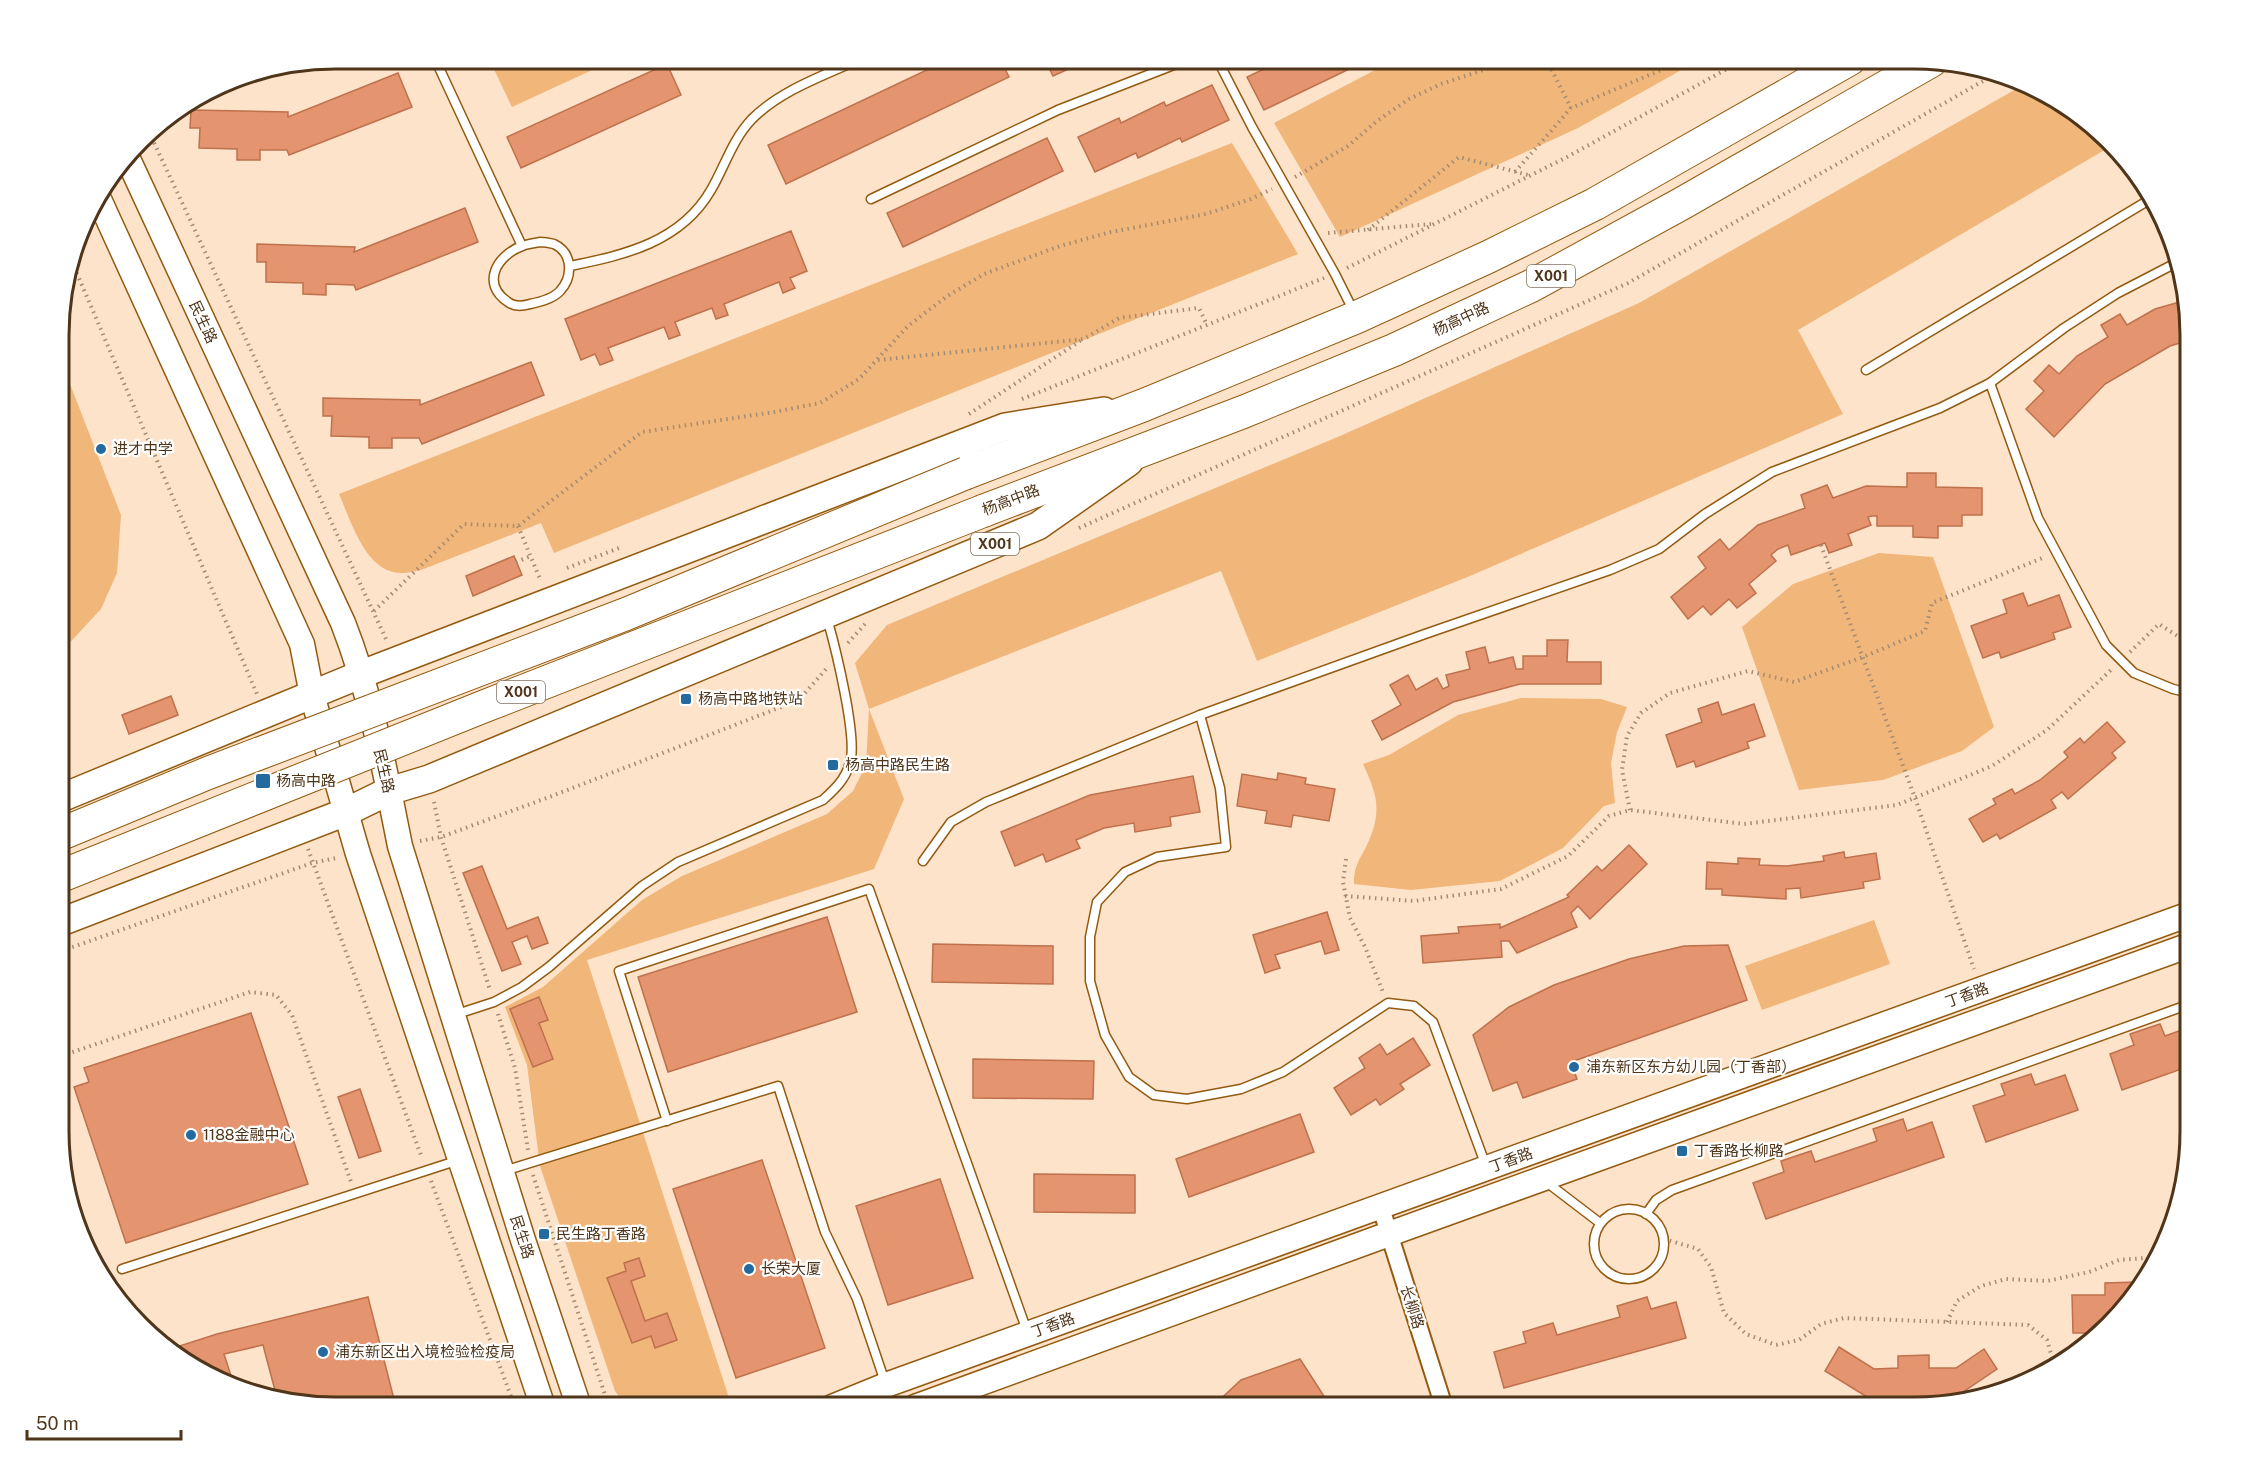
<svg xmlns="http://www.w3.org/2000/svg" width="2249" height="1466" font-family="'Public Sans','Noto Sans SC',sans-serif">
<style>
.green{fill:#f1b67a}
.building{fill:#e4946e;stroke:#be714c;stroke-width:1.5}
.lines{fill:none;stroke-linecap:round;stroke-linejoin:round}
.lane-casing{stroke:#935a10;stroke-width:11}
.street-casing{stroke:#935a10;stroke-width:20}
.secondary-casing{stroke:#935a10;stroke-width:27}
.primary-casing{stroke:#935a10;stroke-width:30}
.highway-casing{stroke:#935a10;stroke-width:34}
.path{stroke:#a58b71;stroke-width:4;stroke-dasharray:1.5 4.5;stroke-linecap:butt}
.lane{stroke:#fff;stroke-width:8}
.street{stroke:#fff;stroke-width:16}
.secondary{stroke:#fff;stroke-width:24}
.primary{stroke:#fff;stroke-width:27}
.highway{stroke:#fff;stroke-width:32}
.highway-bridge-casing{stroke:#935a10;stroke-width:34;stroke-linecap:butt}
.highway-bridge{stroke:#fff;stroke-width:32}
.poi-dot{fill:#256a9f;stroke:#fff;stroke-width:2}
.labels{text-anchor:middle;stroke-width:4.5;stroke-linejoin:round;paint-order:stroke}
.shield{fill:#fff;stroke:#84725f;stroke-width:1.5}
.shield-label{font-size:14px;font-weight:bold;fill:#4f351a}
.street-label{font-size:15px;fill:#4f351a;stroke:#fff}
.poi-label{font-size:15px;fill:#4f351a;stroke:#fff;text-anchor:start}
.rim{fill:none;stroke:#4f351a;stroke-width:3}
</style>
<rect width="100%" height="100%" fill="#fde3ca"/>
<g class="green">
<polygon points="489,59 616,59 512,107"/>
<polygon points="1396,59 1701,59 1578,128 1340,237 1274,123"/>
<polygon points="2025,84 2068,105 2108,148 1798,330 1843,414 1470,576 1257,661 1221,571 869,709 904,799 874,869 587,960 732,1407 627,1407 615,1391 540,1166 527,1065 505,1007 543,987 642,900 682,876 827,814 853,791 866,765 869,709 855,663 887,625 1340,436 1639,303"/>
<path d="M 1232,143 L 1298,254 L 554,553 L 541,523 L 421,570 C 415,571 408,573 402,573 C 366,574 351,521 339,494 Z"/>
<polygon points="61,361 121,515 117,573 101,609 61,652"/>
<polygon points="1879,553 1933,557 1994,727 1962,751 1883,780 1799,790 1742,627 1793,584"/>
<path d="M 1521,698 L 1601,699 L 1627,707 L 1617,732 L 1611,763 L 1615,803 L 1604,806 L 1563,848 L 1500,881 L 1411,890 L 1354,884 C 1354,865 1359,861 1367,845 C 1382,812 1378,796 1363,764 L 1389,755 L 1458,715 Z"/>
<polygon points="1874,920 1890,964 1762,1010 1745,966"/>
</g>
<g class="building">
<polygon points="950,59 1000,59 1009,77 786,184 768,145"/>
<polygon points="1045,59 1091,59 1053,76"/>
<polygon points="1285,59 1370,59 1264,110 1247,77"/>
<polygon points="667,64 681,95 521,168 507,137"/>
<polygon points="398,73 412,107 289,155 287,150 260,150 260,160 237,160 237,149 199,148 200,128 190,128 191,110 288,112 288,117"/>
<polygon points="1212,85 1229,120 1182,142 1180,138 1138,158 1136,153 1095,172 1078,137 1119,118 1121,123 1164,102 1166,106"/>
<polygon points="1047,138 1063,171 903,247 887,213"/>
<polygon points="465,208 478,242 356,290 354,285 326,284 326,295 303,294 303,283 266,282 266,262 257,262 257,244 355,247 354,252"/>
<polygon points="791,231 807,271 790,278 795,288 783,293 779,282 724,304 728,315 716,319 712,308 675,322 680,335 669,339 664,327 608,348 613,360 600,365 595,354 581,360 565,319"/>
<polygon points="2181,287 2190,317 2190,340 2170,346 2105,384 2054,437 2026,409 2044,391 2034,381 2049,365 2059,374 2077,356 2108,337 2101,325 2120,314 2127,325 2155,309 2183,301 2179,288"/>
<polygon points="531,362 544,395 422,444 419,438 392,438 392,448 369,448 369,437 331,436 332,416 323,416 323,398 420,400 420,405"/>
<polygon points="1907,473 1936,473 1936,487 1982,488 1982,515 1962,515 1962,526 1938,526 1938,538 1913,537 1913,526 1877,526 1877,516 1872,516 1868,517 1871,525 1848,534 1852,545 1829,553 1825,543 1791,555 1788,545 1778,549 1771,555 1776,561 1749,584 1756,593 1737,608 1729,599 1711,615 1703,606 1688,619 1671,597 1706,568 1698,557 1720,539 1729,550 1758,525 1805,508 1801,495 1827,485 1833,498 1866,486 1907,487"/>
<polygon points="514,556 522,575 473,596 466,576"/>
<polygon points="2023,593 2028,606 2059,595 2071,627 2053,633 2055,639 2001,658 1999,652 1983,658 1971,626 2007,613 2003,600"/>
<polygon points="1547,640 1568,640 1567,662 1601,662 1601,684 1520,684 1453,702 1382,740 1372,721 1401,705 1390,685 1408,675 1416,690 1437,678 1443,689 1449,686 1446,675 1470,669 1466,652 1485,647 1489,663 1513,657 1516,669 1523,669 1523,656 1547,656"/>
<polygon points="171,696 178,715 129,734 122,715"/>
<polygon points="1718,702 1722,715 1754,704 1765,736 1747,742 1749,748 1696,767 1694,761 1677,767 1666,735 1702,722 1698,709"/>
<polygon points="2107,722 2125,742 2112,753 2116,758 2068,799 2062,792 2051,800 2056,808 2000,839 1997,834 1983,842 1969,819 1996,804 1993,799 2012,789 2015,794 2040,780 2068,757 2064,752 2080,738 2084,743"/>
<polygon points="1278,773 1306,778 1305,784 1335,789 1329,821 1293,815 1291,827 1265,823 1267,811 1237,806 1242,774 1277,780"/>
<polygon points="1193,776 1200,812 1170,817 1171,826 1135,832 1134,823 1104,828 1076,840 1080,848 1046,862 1043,854 1015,866 1001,832 1090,795"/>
<polygon points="1629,845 1647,864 1590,919 1578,906 1571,913 1577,927 1517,953 1509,941 1501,941 1502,957 1423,963 1421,936 1459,933 1458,927 1500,924 1500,928 1569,897 1567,895 1597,866 1602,871"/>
<polygon points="1844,852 1845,858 1876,853 1880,879 1863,882 1864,888 1801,898 1800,888 1786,889 1786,899 1722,895 1722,889 1706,889 1707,862 1738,864 1738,858 1760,859 1759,865 1787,866 1824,861 1823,856"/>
<polygon points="482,866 507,929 538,917 548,943 532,949 527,936 512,942 521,964 502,971 463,873"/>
<polygon points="1327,912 1339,950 1325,954 1321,941 1275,955 1280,968 1265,973 1253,935"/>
<polygon points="827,917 857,1012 668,1072 638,977"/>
<polygon points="933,944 1053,946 1053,984 932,982"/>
<polygon points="1728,945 1747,1000 1571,1062 1577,1079 1523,1098 1517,1082 1493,1091 1473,1035 1509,1007 1554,985 1629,959 1684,946"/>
<polygon points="539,997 548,1020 539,1023 553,1059 533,1067 510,1009"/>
<polygon points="251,1013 308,1184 126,1243 74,1087 89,1082 84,1068"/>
<polygon points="2160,1024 2165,1036 2190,1027 2190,1066 2122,1090 2110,1054 2134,1045 2130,1034"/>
<polygon points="1413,1038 1430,1065 1400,1084 1404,1089 1380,1105 1376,1099 1351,1115 1334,1088 1365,1068 1359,1058 1380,1044 1387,1055"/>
<polygon points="973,1059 1094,1061 1093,1099 973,1098"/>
<polygon points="2031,1074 2035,1085 2065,1075 2078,1110 1986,1142 1973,1106 2005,1095 2001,1084"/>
<polygon points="360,1089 381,1151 359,1158 338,1097"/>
<polygon points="1300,1114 1314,1152 1189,1197 1176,1159"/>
<polygon points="1903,1119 1907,1131 1932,1122 1944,1157 1766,1219 1753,1183 1784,1172 1781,1161 1811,1151 1815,1162 1877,1141 1873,1129"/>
<polygon points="762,1160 825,1348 736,1378 673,1189"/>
<polygon points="1034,1174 1135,1175 1135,1213 1034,1212"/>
<polygon points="940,1179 973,1278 888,1305 856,1206"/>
<polygon points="639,1258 645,1276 631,1281 645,1321 667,1313 677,1340 655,1348 651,1336 632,1343 607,1278 626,1271 624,1263"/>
<polygon points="2137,1282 2137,1291 2092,1333 2073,1333 2072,1295 2105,1295 2105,1283"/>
<polygon points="368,1297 396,1407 334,1407 277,1398 263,1345 224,1354 232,1379 223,1382 181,1361 170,1349 217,1334"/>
<polygon points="1647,1297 1651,1309 1676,1302 1686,1338 1504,1388 1494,1352 1526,1343 1523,1332 1553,1323 1557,1335 1588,1326 1620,1317 1617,1306"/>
<polygon points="1839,1347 1874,1369 1898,1368 1898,1356 1929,1355 1929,1368 1956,1368 1984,1349 1997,1369 1948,1402 1932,1407 1883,1407 1825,1371"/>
<polygon points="1300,1359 1331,1407 1212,1407 1241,1380"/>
</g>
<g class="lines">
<g class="lane-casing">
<g id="lane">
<polyline points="435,59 522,246"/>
<polyline points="1217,59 1252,127 1335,274 1354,312"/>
<polyline points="871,199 1058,110 1189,59"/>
<path d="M 540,242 C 544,242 550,243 554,244 C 573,253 573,277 560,291 C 553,299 540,302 530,304 C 523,306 514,307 508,302 C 481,284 496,256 522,246 C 527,244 534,243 540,242 Z"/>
<path d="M 570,266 C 625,255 681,242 711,190 C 725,166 732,140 752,119 C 781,90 823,76 860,59"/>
<polyline points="1866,370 2154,197"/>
<polyline points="1990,383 2064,328 2118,293 2174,264"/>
<polyline points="1200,715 1220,788 1226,847 1157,857 1125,872 1097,902 1090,937 1090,981 1105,1035 1129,1077 1154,1095 1187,1099 1241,1089 1283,1072 1388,1003 1414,1006 1433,1022 1486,1166"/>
<polyline points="923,861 951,822 986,802 1200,715 1425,634 1610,570 1659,549 1705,514 1772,472 1940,408 1990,383 2038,518 2106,645 2134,673 2173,689 2190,693"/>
<path d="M 454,1015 L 494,1002 L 522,987 L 549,967 L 642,886 L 678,862 L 823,800 C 835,789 845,780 850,763 C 858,738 835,646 827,618"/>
<polyline points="667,1121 619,971 869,889 1027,1331"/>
<polyline points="504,1171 778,1086 825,1232 857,1299 885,1382"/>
<polyline points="1545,1181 1600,1223"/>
<circle cx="1629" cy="1244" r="35"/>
<polyline points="1646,1214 1656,1200 1672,1190 2190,1004"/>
<polyline points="122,1269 459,1160"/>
</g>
</g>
<g class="street-casing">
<polyline id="street" points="1381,1208 1444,1407"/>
</g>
<g class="secondary-casing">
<g id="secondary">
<path d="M 128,159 L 343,623 C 371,694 385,771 400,846 L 523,1240 L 579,1407"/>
<polyline points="98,197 302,644 312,695 358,854 543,1407"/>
<polyline points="832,1407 886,1385 2190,914"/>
<polyline points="915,1407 1389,1234 2190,945"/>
</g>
</g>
<g class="primary-casing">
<g id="primary">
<polyline points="61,798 362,674 1005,427 1104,411"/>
<polyline points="61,922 346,812 389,791 429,779 1038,526 1129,462"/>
</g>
</g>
<g class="highway-casing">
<g id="highway">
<polyline points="966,473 1144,405 1357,317 1488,257 1595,204 1850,59"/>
<polyline points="983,511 1243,412 1394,350 1531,286 1681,204 1931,61"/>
</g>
</g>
<g class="path">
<polyline points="1546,59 1571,108"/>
<polyline points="1716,59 1728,68"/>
<polyline points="149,132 386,639"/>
<polyline points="1515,172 1571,108 1687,59"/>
<polyline points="1295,177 1348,146 1377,121 1409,99 1441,84 1517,59"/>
<polyline points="1368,230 1459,157 1528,175"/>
<polyline points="1328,233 1431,224"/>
<polyline points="72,262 257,694"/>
<polyline points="1347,268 1567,157 1745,59"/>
<polyline points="878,360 1084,339 1119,318 1199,308 1207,325"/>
<polyline points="1022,399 1324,278"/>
<polyline points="969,414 1083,339"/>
<polyline points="518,526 540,579"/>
<polyline points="1079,528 1628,283 1999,72"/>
<polyline points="1821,545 1915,798 1974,969"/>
<polyline points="516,562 531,556"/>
<polyline points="567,568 619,548"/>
<polyline points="374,611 464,524 518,526 642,432 774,412 820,403 859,379 908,326 946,297 984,274 1060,246 1111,232 1206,214 1251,199 1272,189"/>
<polyline points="848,643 865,624"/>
<polyline points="2130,652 2159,624 2190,644"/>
<polyline points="434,802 441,837 490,990"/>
<polyline points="1630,810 1622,770 1627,736 1641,713 1670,693 1748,671 1794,682 1863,657 1925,631 1932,603 2045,557"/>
<polyline points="420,841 441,837 552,796 799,700 826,669"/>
<polyline points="308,849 422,1158"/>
<polyline points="1346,859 1343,882 1350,918 1365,947 1383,992"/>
<polyline points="1345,896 1414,901 1501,889 1568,856 1609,816 1630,810 1744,824 1897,805 1992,766 2047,730 2112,669"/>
<polyline points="61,951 312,863 336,858"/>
<polyline points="498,1014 515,1068 528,1150"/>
<polyline points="61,1056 250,992 276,995 292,1015 351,1182"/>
<polyline points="533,1175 609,1407"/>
<polyline points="431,1181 515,1407"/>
<polyline points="1664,1239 1698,1249 1711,1267 1724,1313 1746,1334 1776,1345 1799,1340 1821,1324 1844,1318 2028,1325 2047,1340 2055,1368"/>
<polyline points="1947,1322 1957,1301 1981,1286 2006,1279 2047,1281 2089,1272 2119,1260 2158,1257"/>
</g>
<use href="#lane" class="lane"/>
<use href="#street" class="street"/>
<use href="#secondary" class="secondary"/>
<use href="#primary" class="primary"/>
<use href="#highway" class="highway"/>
<g class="highway-bridge-casing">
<g id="highway-bridge">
<polyline points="61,834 208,773 626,614 966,473"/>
<polyline points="61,876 485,706 983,511"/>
</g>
</g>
<use href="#highway-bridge" class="highway-bridge"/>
</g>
<g class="poi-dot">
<circle cx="101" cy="449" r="6"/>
<rect x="680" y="693" width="12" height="12" rx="3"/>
<rect x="827" y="759" width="12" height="12" rx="3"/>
<rect x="255" y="773" width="16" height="16" rx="3"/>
<circle cx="1574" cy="1067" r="6"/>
<circle cx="191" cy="1135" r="6"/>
<rect x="1676" y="1145" width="12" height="12" rx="3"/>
<rect x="538" y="1228" width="12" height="12" rx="3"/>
<circle cx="749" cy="1269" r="6"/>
<circle cx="323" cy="1352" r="6"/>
</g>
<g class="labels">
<g class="shield">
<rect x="1527" y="265" width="48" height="22" rx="4.5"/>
<rect x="971" y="533" width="48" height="22" rx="4.5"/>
<rect x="497" y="681" width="48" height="22" rx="4.5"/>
</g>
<g class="shield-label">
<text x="1551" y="281">X001</text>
<text x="995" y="549">X001</text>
<text x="521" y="697">X001</text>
</g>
<g class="street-label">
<text transform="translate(1461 319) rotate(-25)" y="5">杨高中路</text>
<text transform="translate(203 322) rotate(65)" y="5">民生路</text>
<text transform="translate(1011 500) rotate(-21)" y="5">杨高中路</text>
<text transform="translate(384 771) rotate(77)" y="5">民生路</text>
<text transform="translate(1967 995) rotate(-20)" y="5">丁香路</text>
<text transform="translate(1511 1160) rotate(-20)" y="5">丁香路</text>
<text transform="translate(522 1237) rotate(72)" y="5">民生路</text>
<text transform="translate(1412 1307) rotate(72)" y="5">长柳路</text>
<text transform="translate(1053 1325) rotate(-20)" y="5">丁香路</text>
</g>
<g class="poi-label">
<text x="113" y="454">进才中学</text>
<text x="698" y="704">杨高中路地铁站</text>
<text x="845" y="770">杨高中路民生路</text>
<text x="276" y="786">杨高中路</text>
<text x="1586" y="1072">浦东新区东方幼儿园（丁香部）</text>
<text x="203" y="1140">1188金融中心</text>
<text x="1694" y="1156">丁香路长柳路</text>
<text x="556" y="1239">民生路丁香路</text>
<text x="761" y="1274">长荣大厦</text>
<text x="335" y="1357">浦东新区出入境检验检疫局</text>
</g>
</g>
<path d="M0 0H2249V1466H0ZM335 69H1914A266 266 0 0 1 2180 335V1131A266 266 0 0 1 1914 1397H335A266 266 0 0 1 69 1131V335A266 266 0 0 1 335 69Z" fill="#fff" fill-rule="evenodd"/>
<path class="rim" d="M335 69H1914A266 266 0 0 1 2180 335V1131A266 266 0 0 1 1914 1397H335A266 266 0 0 1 69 1131V335A266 266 0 0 1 335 69Z"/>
<path d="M27 1430v9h154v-9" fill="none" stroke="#4f351a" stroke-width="3"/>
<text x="36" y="1430" font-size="18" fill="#4f351a" stroke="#ffffff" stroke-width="4.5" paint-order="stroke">50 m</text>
</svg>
